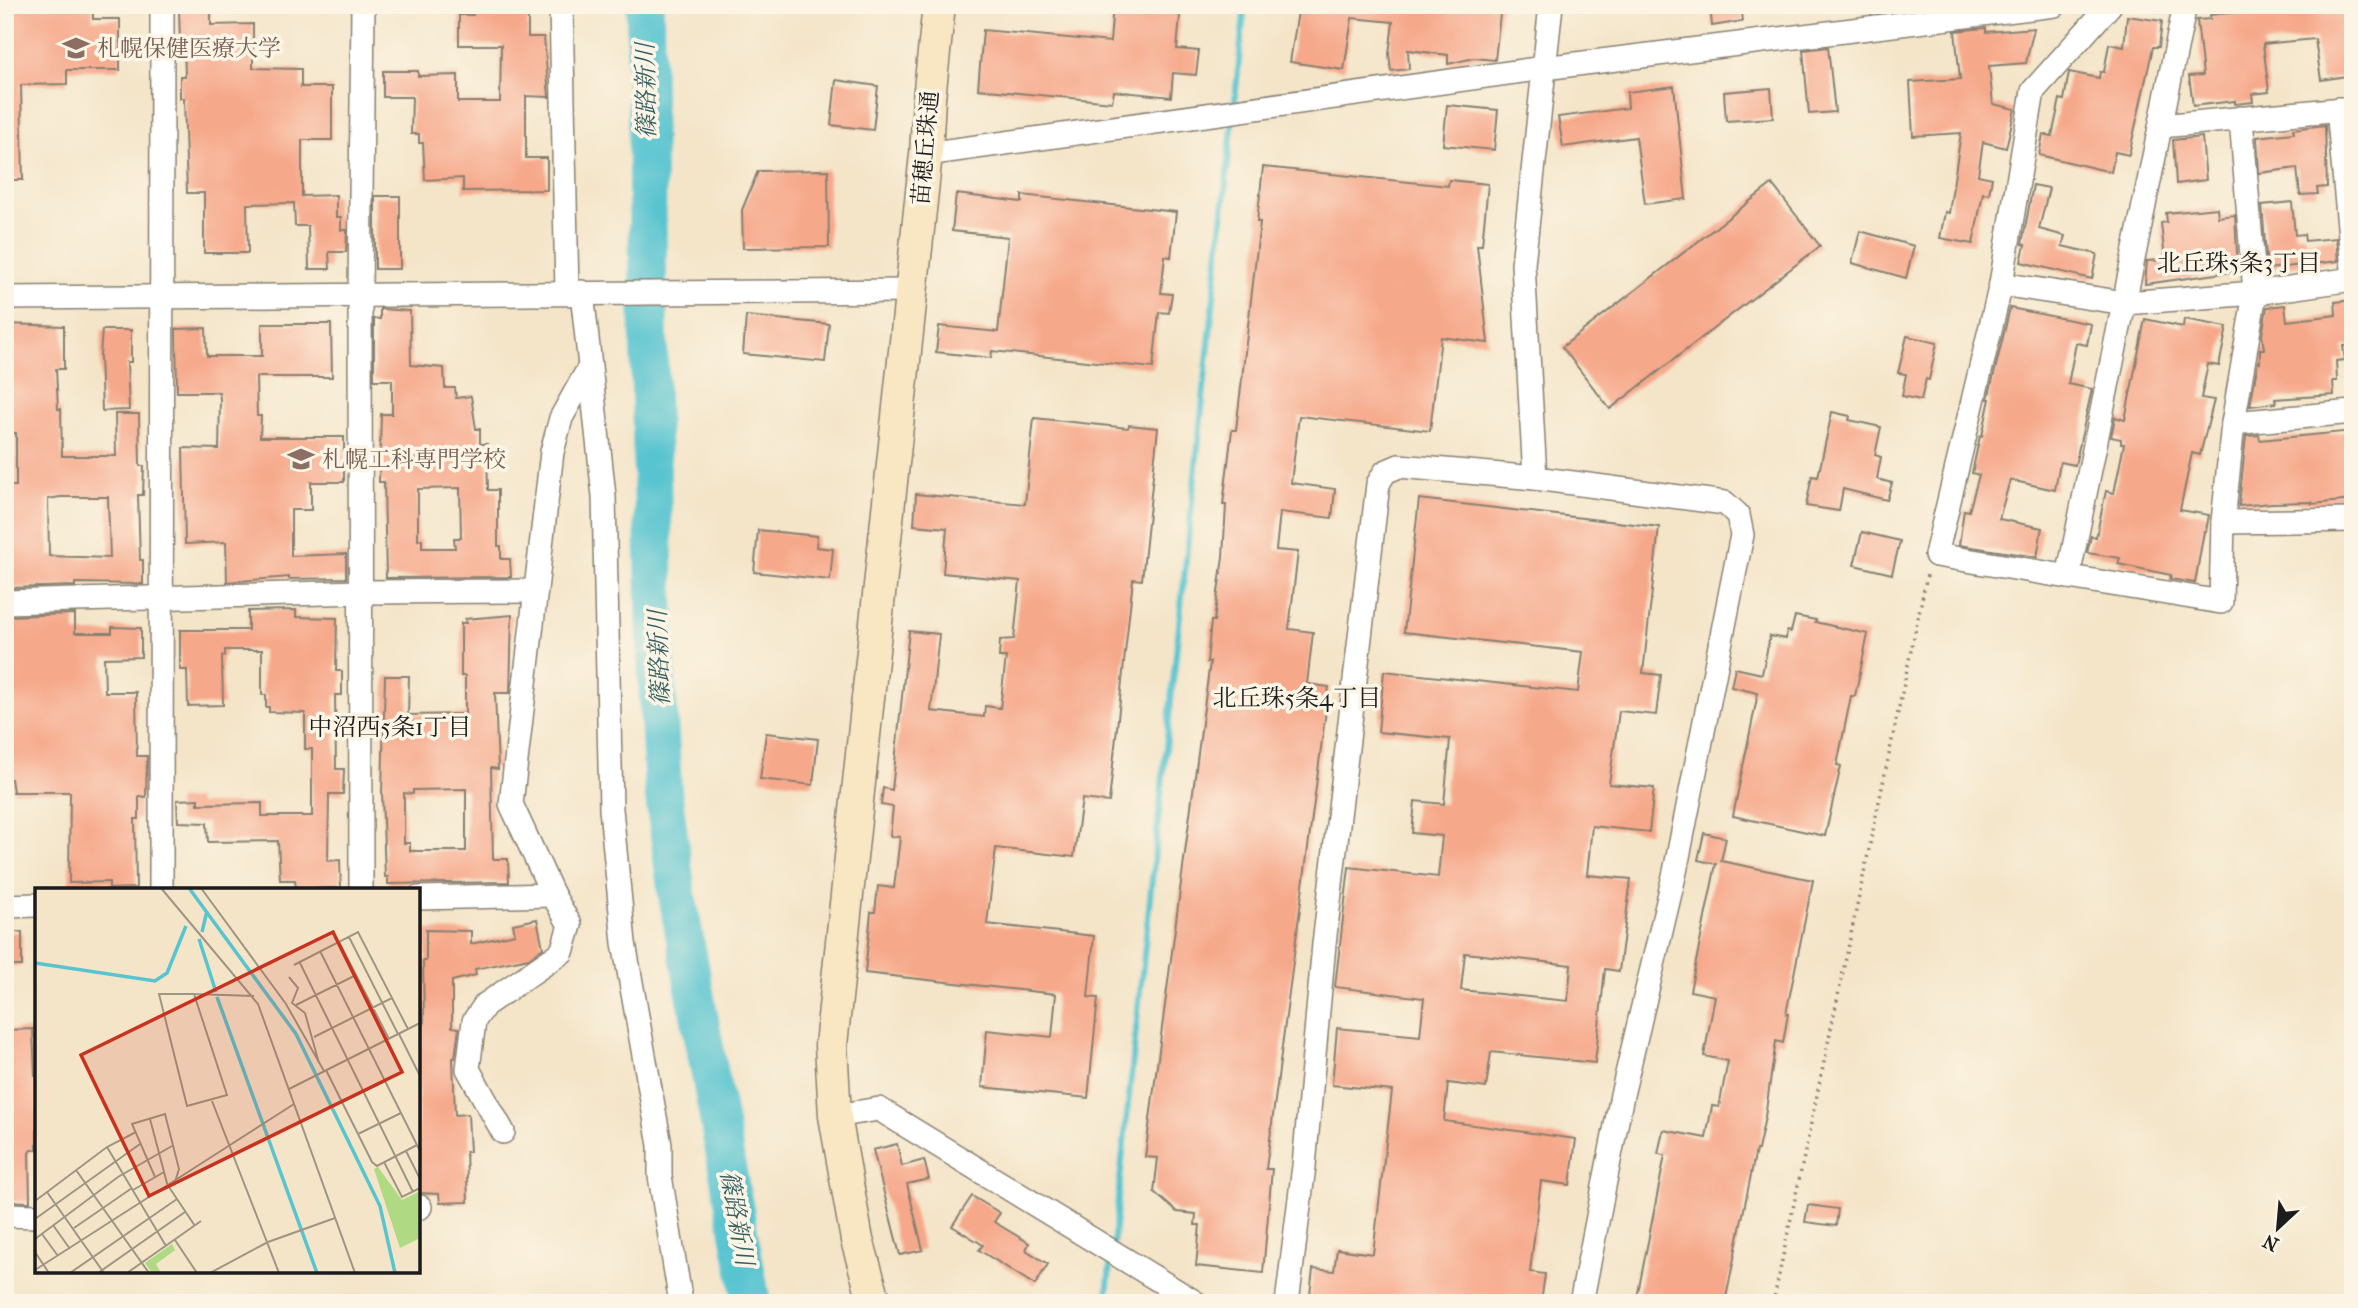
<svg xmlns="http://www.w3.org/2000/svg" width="2358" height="1308" font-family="'IM FELL French Canon','Noto Serif JP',serif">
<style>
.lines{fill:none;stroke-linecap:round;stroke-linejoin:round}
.stream{stroke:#58c4d0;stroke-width:6}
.river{stroke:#58c4d0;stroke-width:38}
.building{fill:#f6a88a;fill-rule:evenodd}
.street-casing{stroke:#888072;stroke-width:26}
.secondary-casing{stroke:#888072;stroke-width:35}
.path{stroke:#888072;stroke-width:3.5;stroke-dasharray:2 5;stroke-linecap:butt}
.street{stroke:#fff;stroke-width:23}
.secondary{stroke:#f9e7c3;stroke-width:32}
.labels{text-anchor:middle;stroke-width:7;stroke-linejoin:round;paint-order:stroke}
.education-label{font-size:23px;fill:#785e54;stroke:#fcf5e5;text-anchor:start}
.street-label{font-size:23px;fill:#1c1c1c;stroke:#fcf5e5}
.water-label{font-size:24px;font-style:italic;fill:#345f64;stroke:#fcf5e5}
.neighbourhood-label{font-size:24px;fill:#1c1c1c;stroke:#fcf5e5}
.inset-river{fill:none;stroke:#58c4d0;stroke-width:3.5}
.inset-road{fill:none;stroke:#9e9584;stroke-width:2}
.view{fill:#c8321e;fill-opacity:0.15;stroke:#c8321e;stroke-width:3.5}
.inset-edge{fill:none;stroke:#1c1c1c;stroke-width:3.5}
</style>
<rect width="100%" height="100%" fill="#fcf5e5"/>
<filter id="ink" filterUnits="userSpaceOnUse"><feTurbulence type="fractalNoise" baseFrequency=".0143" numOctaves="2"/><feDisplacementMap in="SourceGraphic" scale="14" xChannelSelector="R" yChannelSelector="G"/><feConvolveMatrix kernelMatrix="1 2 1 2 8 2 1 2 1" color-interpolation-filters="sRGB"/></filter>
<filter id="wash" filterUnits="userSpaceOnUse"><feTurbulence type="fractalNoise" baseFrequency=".00686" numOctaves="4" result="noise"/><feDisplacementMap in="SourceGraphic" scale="28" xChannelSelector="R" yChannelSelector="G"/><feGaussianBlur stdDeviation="1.57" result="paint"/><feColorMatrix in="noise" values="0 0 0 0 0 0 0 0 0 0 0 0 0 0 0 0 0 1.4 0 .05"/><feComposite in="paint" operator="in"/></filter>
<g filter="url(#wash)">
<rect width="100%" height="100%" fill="#f4e5c9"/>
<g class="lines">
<g class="stream">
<polyline points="1113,1246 1245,5"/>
<polyline points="1106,1303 1111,1257"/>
</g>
<polyline class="river" points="645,5 649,351 657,681 663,790 677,895 752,1303"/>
</g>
<g id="blocks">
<g class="building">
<polygon points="5,5 93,5 93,19 120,19 120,70 67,70 67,84 21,85 23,180 5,180"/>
<polygon points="473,5 528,8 528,37 544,37 549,97 526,96 526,158 547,158 547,190 463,191 463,178 425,180 423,143 419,143 419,134 411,134 412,97 383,97 383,71 418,71 418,76 458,75 458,102 500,102 501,45 459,45 459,15 473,15"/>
<polygon points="1113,5 1181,5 1177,49 1199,51 1196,75 1173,73 1171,97 1114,91 1112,102 978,89 983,30 1110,42"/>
<polygon points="1299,5 1501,5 1495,60 1474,58 1448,64 1448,55 1408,50 1409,69 1391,71 1389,54 1393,22 1352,18 1344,70 1290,62"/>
<polygon points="1710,5 1741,5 1743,21 1712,26"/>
<polygon points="2248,5 2296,5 2296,8 2353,6 2353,75 2321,80 2315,39 2263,44 2269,92 2252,94 2253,102 2235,104 2235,101 2193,106 2189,76 2203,75 2197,20 2210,19 2210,15 2249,11"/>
<polygon points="179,8 211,8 211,25 253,24 253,68 301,69 301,87 332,87 332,140 302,140 302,196 336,195 336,217 341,217 341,230 347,230 346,252 329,252 330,269 309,269 308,226 295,226 294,203 247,204 248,253 204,253 204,193 187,193 184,98 180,98 180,76 185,76 184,42 180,42"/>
<polygon points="2127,16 2162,21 2159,47 2153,47 2129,155 2115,152 2111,172 2039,155 2043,134 2052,136 2060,99 2064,100 2069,72 2099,78 2100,72 2104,72 2109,44 2124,47"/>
<polygon points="1986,28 1986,32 2034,28 2026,63 1989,66 1993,104 2015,109 2006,148 1983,142 1978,175 1992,178 1989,194 1983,193 1973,244 1940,238 1945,212 1949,213 1961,133 1913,136 1910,82 1960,79 1955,31"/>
<polygon points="1828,47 1835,112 1809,114 1803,50"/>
<polygon points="836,80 878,86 873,130 831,125"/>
<polygon points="1674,86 1686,199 1645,204 1636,137 1563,147 1558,117 1628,108 1627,92"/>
<polygon points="1771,88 1773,118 1726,121 1724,92"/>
<polygon points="1447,105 1498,110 1494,150 1443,145"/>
<polygon points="2325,125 2327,187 2317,188 2318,194 2300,195 2297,168 2259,173 2257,137 2294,133 2293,129"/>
<polygon points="2202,137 2206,180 2176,184 2173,140"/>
<polygon points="1263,167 1448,186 1449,180 1488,184 1482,245 1477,245 1488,343 1441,337 1430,431 1299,416 1291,483 1335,489 1332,518 1280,512 1276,550 1298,552 1289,629 1313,632 1307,684 1329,687 1266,1169 1272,1169 1263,1273 1196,1266 1200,1225 1195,1225 1196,1214 1177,1212 1154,1192 1158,1158 1145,1157 1210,662 1207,662 1211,621 1214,621 1223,557 1226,505 1223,505 1232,430 1236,430 1260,222 1257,222"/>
<polygon points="828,170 829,247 743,248 742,210 758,171"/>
<polygon points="1772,184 1820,246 1610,409 1562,347"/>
<polygon points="2033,185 2049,188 2039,229 2065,236 2062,246 2097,254 2092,279 2021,262 2025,245 2022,244"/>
<polygon points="956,194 1022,202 1022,195 1176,212 1171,257 1165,256 1161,293 1172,294 1169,313 1159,312 1153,368 992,351 991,358 936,352 939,326 998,332 1008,237 952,231"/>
<rect x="375" y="196" width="25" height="73"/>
<polygon points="2292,202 2295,235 2304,234 2305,241 2336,238 2338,261 2267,269 2262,205"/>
<polygon points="2217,208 2218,217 2235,215 2238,271 2145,284 2147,261 2165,260 2161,223 2167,222 2166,213"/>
<polygon points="1860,231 1914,246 1906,278 1852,263"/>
<polygon points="2353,300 2353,346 2343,346 2345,360 2336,361 2337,381 2333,381 2334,395 2275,399 2276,403 2250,406 2258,362 2260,363 2260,349 2264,349 2262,335 2267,307 2285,305 2287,321 2336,315 2335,302"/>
<polygon points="2010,308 2091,324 2087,345 2076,343 2068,384 2092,389 2075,465 2060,462 2055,490 2010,480 1999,519 2042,528 2037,557 1959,545 1964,510 1969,511 1979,475 1972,473 1980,436 1982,436 1990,399 1988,399"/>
<path d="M 380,309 L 410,311 L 411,365 L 444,368 L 445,388 L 455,388 L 456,398 L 471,396 L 476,429 L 480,429 L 480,444 L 487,444 L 488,490 L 498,490 L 498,546 L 501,546 L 501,559 L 510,559 L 511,577 L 386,578 L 384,482 L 379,482 L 380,447 L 381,414 L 392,414 L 392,380 L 374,380 L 374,319 L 380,319 ZM 460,488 L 461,538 L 454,538 L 455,548 L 422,548 L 422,539 L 418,540 L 418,489 Z"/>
<polygon points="746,316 829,324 825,362 743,354"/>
<polygon points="2145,319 2183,327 2184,319 2227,327 2219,366 2208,364 2201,398 2214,400 2200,455 2192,453 2180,510 2209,515 2206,531 2204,531 2195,583 2170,579 2171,575 2118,564 2120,558 2087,553 2091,536 2096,537 2106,491 2114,493 2124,444 2121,444 2121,439 2111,437 2115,417 2125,420"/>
<path d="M 5,324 L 64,326 L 64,369 L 56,369 L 58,409 L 61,409 L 62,456 L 116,456 L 115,414 L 139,414 L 140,466 L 144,466 L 143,495 L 138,495 L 140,560 L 143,560 L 143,584 L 75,583 L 75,586 L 8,588 L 9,505 L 6,505 L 6,486 L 16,486 L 16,433 L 5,433 ZM 60,497 L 108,497 L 110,558 L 49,556 L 48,499 Z"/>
<polygon points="262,324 331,324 332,377 256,377 257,416 261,416 260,437 344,437 344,482 311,482 311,510 291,510 291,556 346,554 346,578 289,579 289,577 227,582 226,542 185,544 183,448 219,449 220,399 219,392 177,392 176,329 206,328 207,356 262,356"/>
<polygon points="102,330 131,330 131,362 127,362 129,410 102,411 100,355"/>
<polygon points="1907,336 1937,343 1929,380 1926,379 1921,400 1902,396 1906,374 1898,373"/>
<polygon points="1832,412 1850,416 1849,420 1881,427 1875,455 1881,457 1877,479 1892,483 1887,500 1843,489 1839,511 1806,506 1812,476 1818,477"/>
<polygon points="1034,418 1128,428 1129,425 1158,428 1142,580 1133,579 1109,802 1082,799 1074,857 996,848 987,924 1094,936 1088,997 1098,998 1088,1098 982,1087 987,1030 1052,1037 1056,994 865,973 871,912 875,912 878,886 894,888 900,837 890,836 893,807 881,805 883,788 892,790 909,631 939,634 931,711 984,717 985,706 1000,708 1006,657 999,657 1000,640 1014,639 1020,581 943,573 947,528 914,525 916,494 1025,504"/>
<polygon points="2353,431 2353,500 2312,504 2312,502 2272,503 2239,506 2246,436 2259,435 2260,440"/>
<path d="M 1419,499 L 1659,527 L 1643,673 L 1661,675 L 1656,715 L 1619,711 L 1609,784 L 1654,788 L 1649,832 L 1592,826 L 1587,875 L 1631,879 L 1619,971 L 1605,969 L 1595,1063 L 1491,1052 L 1486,1088 L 1448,1083 L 1444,1121 L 1576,1139 L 1570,1185 L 1541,1181 L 1530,1272 L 1545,1274 L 1541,1303 L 1309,1303 L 1313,1269 L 1334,1271 L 1337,1249 L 1373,1254 L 1392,1091 L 1332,1085 L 1337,1028 L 1420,1036 L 1424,998 L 1335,987 L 1349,867 L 1438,877 L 1442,836 L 1412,833 L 1415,801 L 1444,804 L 1450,739 L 1378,732 L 1384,671 L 1578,692 L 1583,652 L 1404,632 ZM 1465,953 L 1571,965 L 1568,1001 L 1461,990 Z"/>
<polygon points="758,530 817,536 816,547 833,549 830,580 754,572"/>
<polygon points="1862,532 1900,541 1892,574 1854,565"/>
<polygon points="296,610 296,617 337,618 336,671 342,671 342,695 335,695 336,769 344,769 343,794 329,794 328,861 340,860 341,888 296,889 295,880 280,880 278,841 208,842 207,823 178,822 177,800 198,799 198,804 262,803 262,816 312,816 312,749 305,749 305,713 269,712 269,707 266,707 266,695 262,695 262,650 225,650 225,656 222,656 223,705 188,706 187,670 180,670 180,630 248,630 248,611"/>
<polygon points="75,614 75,633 112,633 112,627 141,628 141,657 104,658 105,692 136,692 137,756 147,756 146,797 139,796 139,819 135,819 136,888 109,889 109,882 69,883 70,792 13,792 11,779 5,779 5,616"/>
<path d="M 512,615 L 510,693 L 495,693 L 498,769 L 491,768 L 493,859 L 508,859 L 509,882 L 388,884 L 388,877 L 385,877 L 382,793 L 385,676 L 409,676 L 408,715 L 465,714 L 465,676 L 461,676 L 461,623 L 466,623 L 465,619 ZM 466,789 L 466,851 L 410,851 L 410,843 L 404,843 L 404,793 L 413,794 L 413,790 Z"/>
<polygon points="1795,616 1816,620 1815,622 1868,634 1855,696 1851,696 1837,765 1841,766 1825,836 1733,816 1758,693 1731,687 1735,668 1762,674 1770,636 1786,639 1787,631 1791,632"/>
<polygon points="766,733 818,739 813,785 760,779"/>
<polygon points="1704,833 1726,838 1721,861 1813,880 1786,1014 1788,1014 1783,1043 1776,1041 1765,1117 1758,1150 1756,1150 1725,1303 1636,1303 1665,1155 1658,1154 1663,1130 1706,1138 1712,1106 1719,1107 1728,1061 1704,1056 1715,996 1690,991 1716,864 1698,860"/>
<polygon points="537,919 543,948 529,958 475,969 476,975 452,981 452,1027 459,1028 455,1058 453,1058 455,1115 468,1114 470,1152 466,1152 468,1202 440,1203 439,1194 418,1193 418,1024 424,1024 423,961 426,961 426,930 471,931 471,944 515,934 513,924"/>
<rect x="5" y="932" width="17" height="34"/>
<polygon points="33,1029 35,1075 37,1075 37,1150 31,1150 29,1153 30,1202 5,1201 6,1030"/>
<polygon points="897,1144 902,1166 924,1160 929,1179 907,1184 923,1250 900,1255 873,1150"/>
<polygon points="972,1196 1000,1213 994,1222 1029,1243 1026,1250 1048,1264 1035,1285 979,1250 983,1245 952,1226"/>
<polygon points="1808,1205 1838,1209 1836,1226 1805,1222"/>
</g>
</g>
</g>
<g filter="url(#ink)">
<use href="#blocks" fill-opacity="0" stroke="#888072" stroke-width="2"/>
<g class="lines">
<g class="street-casing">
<g id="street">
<polyline points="561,5 567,293"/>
<polyline points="2110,5 2033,91 2001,284 1936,555 2221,602 2223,522 2233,423 2255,293 2241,118"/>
<polyline points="2338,109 2353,269"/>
<polyline points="2161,126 2353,108"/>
<polyline points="926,154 1544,68 2055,5"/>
<polyline points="2001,284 2125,303 2255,293 2353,279"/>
<polyline points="582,292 604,496 611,809 624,943 660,1145 660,1176 681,1303"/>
<polyline points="5,298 910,291"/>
<polyline points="2233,423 2353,412"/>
<polyline points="1535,478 1523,264 1551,5"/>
<polyline points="2223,522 2353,520"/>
<polyline points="2068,577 2185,5"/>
<polyline points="5,602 360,592 535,591"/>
<polyline points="161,890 162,5"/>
<polyline points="361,890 360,295 363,5"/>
<polyline points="418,898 553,895"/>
<polyline points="5,906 37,905"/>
<polyline points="835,1116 879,1109 1196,1303"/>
<polyline points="503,1132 468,1069 474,1021 485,1005 562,952 570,925 553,895 511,804 552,452 561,418 589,368"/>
<polyline points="418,1207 420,1207"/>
<polyline points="5,1215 37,1216"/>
<polyline points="1287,1303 1304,1166 1324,944 1378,484 1385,472 1399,466 1535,478 1725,503 1738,515 1742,535 1675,872 1622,1095 1581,1303"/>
</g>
</g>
<g class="secondary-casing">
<polyline id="secondary" points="875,1303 857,1240 835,1116 831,1045 926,154 929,99 939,5"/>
</g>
<polyline class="path" points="1773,1303 1927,575"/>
<use href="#street" class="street"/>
<use href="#secondary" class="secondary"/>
</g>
</g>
<defs>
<g id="university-bare" transform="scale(2.1)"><path d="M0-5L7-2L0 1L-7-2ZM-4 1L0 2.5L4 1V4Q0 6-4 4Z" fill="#8d6e63" stroke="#fcf5e5" stroke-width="2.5" paint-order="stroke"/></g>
</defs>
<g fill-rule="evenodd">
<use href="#university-bare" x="76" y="48"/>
<use href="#university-bare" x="301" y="459"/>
</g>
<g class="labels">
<g class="education-label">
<text x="97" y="56">札幌保健医療大学</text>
<text x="322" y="467">札幌工科専門学校</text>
</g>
<g class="street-label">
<text transform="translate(925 148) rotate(-85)" y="8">苗穂丘珠通</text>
</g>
<g class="water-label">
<text transform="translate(646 91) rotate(-91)" y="8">篠路新川</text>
<text transform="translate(659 658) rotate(-92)" y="8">篠路新川</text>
<text transform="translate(737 1218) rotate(80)" y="8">篠路新川</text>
</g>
<g class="neighbourhood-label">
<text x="2239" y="271">北丘珠5条3丁目</text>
<text x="1297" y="706">北丘珠5条4丁目</text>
<text x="390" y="735">中沼西5条1丁目</text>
</g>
</g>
<g transform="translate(35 888)">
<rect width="385" height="385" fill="#f4e5c9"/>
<path d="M 343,279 L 367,312 L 385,303 L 385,350 L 365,360 L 339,281 ZM 137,356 L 140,362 L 121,376 L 126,385 L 117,385 L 110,375 Z" fill="#b0d983"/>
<path class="inset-river" d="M 154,0 L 261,146 L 345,318 L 360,385M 167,44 L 172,23M 164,51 L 181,104M 0,75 L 120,93 L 132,85 L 151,38M 182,109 L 282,385"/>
<path class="inset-road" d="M 126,0 L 223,116 L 320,385M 166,0 L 251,116 L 289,183M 314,49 L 363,146M 304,54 L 354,151M 285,63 L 385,263M 264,73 L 378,304M 259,77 L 323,44 L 373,141M 254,89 L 263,100 L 257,115 L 270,125 L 284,175M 124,106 L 159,106 L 192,207 L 152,218 ZM 159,106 L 219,108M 261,117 L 321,87M 364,146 L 385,188M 279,149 L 357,110M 291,182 L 337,274 L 342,278 L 382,257M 254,201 L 385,135M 177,213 L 244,385M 307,214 L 350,193M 115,231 L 133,299M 323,246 L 366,225M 72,259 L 131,358M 371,263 L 385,291M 349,274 L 367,309 L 385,300M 41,282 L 114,385M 120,289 L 97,236 L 130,226 L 144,281 L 140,294M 134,299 L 160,338M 98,302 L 129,284M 12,304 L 69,385M 0,313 L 72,259 L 101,244M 0,331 L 105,256M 18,337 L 35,361M 39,340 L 97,300M 7,346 L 23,368M 0,351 L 83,289 L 137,258M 140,352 L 162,385M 0,364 L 14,385M 0,382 L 259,216M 35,385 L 142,311M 63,385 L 150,324M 92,385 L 166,333M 175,385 L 233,354 L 300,330"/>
<path class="view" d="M 298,44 L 367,184 L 114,308 L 46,167 Z"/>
<rect width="385" height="385" class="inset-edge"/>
</g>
<rect width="2358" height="1308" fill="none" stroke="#fcf5e5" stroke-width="28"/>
<g transform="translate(2278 1228) rotate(206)" stroke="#fcf5e5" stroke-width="5" paint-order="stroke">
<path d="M0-5L12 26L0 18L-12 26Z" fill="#1c1c1c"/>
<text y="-10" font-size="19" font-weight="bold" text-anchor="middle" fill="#1c1c1c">N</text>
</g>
</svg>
